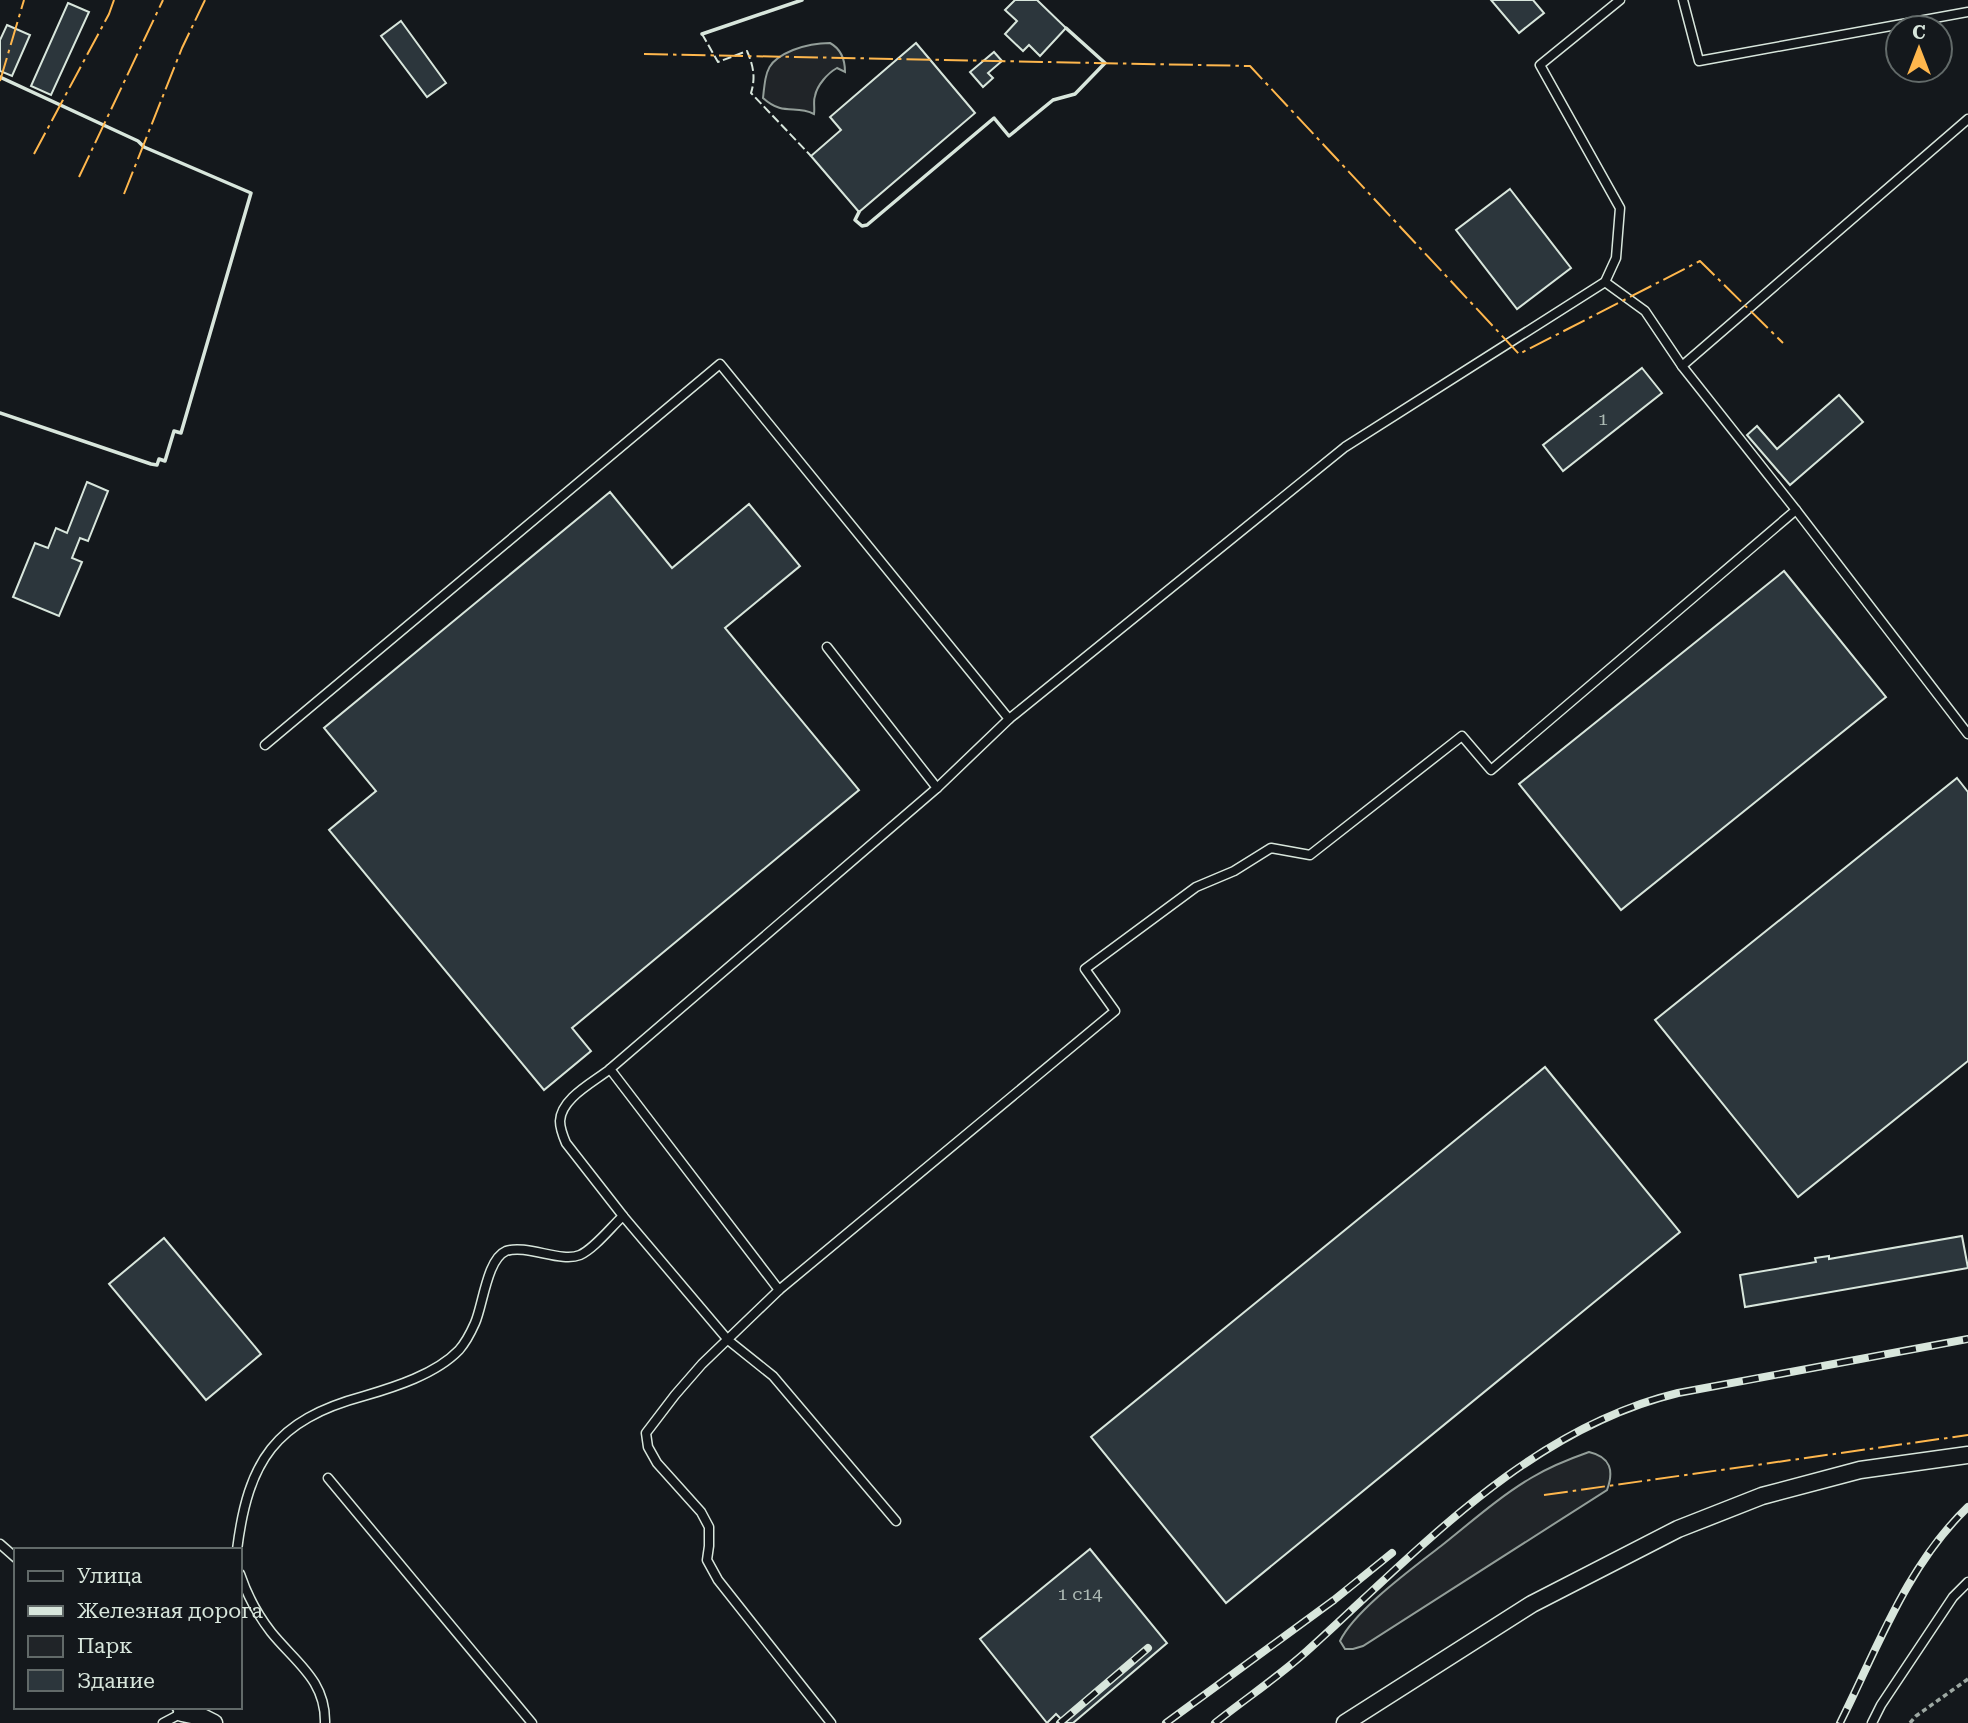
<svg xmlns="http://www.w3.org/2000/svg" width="1968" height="1723" font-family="'Roboto Serif',serif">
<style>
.green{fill:#202428;stroke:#939e99;stroke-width:2}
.building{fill:#2c363c;stroke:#d8e6dc;stroke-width:2}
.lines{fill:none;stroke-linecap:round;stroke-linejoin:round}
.service-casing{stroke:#d8e6dc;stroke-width:11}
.minor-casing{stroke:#d8e6dc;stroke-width:19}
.path{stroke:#9da8a2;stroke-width:3.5;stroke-dasharray:5 3.5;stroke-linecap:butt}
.service{stroke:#14181c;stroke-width:8}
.minor{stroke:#14181c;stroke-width:16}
.rail-casing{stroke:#d8e6dc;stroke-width:8}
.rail{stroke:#14181c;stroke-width:5;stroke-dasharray:16;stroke-linecap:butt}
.fence{stroke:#d8e6dc;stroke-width:2;stroke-dasharray:9 3.5;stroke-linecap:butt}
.wall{stroke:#d8e6dc;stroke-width:3.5}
.power{stroke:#ffb74d;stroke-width:2;stroke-dasharray:24 5 3.5 5;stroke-linecap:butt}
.labels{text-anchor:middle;stroke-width:5;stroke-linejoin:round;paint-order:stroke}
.number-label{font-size:18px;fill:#adbab4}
</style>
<rect width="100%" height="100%" fill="#14181c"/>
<g class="green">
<path d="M 830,43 C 841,49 845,60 845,72 L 837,68 C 828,73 817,85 815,96 C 813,101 815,107 814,114 C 795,104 784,117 763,98 C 766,71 766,61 793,50 C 806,45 816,43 830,43 Z"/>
<path d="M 1589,1452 C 1611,1457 1614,1471 1607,1490 L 1363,1646 L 1353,1649 L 1345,1649 L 1340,1641 C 1355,1610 1413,1568 1441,1546 C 1470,1523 1499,1497 1531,1478 C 1549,1467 1569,1459 1589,1452 Z"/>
</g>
<g class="building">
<polygon points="1015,0 1037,0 1066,28 1040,56 1029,45 1023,51 1005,34 1017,21 1005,10"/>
<polygon points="1491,0 1533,0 1544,13 1519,33"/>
<polygon points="68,3 89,12 51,95 31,86"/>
<polygon points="401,21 446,83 427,97 381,36"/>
<polygon points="7,25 30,35 12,76 0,71 0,40"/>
<polygon points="916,43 975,113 859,212 811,156 841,130 830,117"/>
<polygon points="994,52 1002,61 988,73 993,78 983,87 970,72"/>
<polygon points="1510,189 1571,268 1517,309 1456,230"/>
<polygon points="1642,368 1662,393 1563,471 1543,445"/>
<polygon points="1839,395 1863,422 1790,485 1747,435 1757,426 1777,449"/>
<polygon points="87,482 108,491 88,541 80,538 72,558 82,562 59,616 13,597 35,543 48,548 56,528 67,533"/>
<polygon points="610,492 672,568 749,504 800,566 725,628 859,790 572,1028 591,1051 544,1090 329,830 376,791 324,728"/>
<polygon points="1784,571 1886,697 1621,910 1519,784"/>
<polygon points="1957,778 1968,792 1968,1061 1798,1197 1655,1020"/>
<polygon points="1545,1067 1680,1232 1226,1603 1091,1437"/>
<polygon points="1962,1236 1968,1268 1745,1307 1740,1275 1816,1262 1815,1258 1829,1256 1829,1259"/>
<polygon points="164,1238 261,1354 206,1400 109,1284"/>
<polygon points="1090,1549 1167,1643 1073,1723 1065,1723 1056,1714 1047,1723 980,1639"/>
</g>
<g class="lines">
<g class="service-casing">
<g id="service">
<polyline points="1620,0 1540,65 1620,208 1616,258 1605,282 1345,447 1009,719 937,788 610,1069 779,1290 1115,1011 1085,969 1196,887 1234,871 1271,848 1310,855 1462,736 1491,770 1796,510 1682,366 1968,119"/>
<polyline points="1683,0 1699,61 1968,12"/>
<polyline points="1605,282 1645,311 1682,366"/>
<polyline points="1796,510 1968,734"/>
<polyline points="827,647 937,788"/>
<polyline points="265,745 720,364 1009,719"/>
<path d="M 610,1069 C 594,1082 561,1098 560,1121 C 560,1129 563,1136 566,1143 L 623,1216"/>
<polyline points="779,1290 702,1364 675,1395 646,1433 648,1447 657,1463 701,1512 709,1527 709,1546 707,1560 718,1580 831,1723"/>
<polyline points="328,1478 532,1723"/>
<polyline points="0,1544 16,1558"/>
<path d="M 237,1550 C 248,1461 275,1420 364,1396 C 395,1387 436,1374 459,1350 C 466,1342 471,1332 475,1323 C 483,1305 487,1259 506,1251 C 527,1244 561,1263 580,1255 C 594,1249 612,1226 623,1216 L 728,1340 L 773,1376 L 896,1521"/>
<path d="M 240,1574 C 247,1595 257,1614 271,1632 C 295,1662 326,1680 325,1723"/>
<polyline points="163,1723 182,1713 176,1707"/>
<polyline points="1872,1723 1881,1705 1953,1597 1968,1582"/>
</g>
</g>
<g class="minor-casing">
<g id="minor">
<polyline points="182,1713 202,1717 214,1723"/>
<polyline points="1345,1723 1532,1604 1678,1529 1762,1496 1860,1470 1968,1455"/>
</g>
</g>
<polyline class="path" points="1910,1723 1916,1716 1968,1679"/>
<use href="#service" class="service"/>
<use href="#minor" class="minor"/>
<g class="rail-casing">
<g id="rail">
<polyline points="1060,1723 1148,1648"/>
<polyline points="1166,1723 1334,1600 1392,1553"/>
<path d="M 1215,1723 C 1245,1699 1278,1677 1307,1651 C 1418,1551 1528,1429 1678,1393 L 1968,1339"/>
<path d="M 1840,1723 C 1877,1649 1907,1565 1968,1507"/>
</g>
</g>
<use href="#rail" class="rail"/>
<path class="fence" d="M 702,34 L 718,62 L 747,51 C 753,65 756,77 751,93 L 811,156"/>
<g class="wall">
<polyline points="702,34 802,0"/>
<polyline points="0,77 138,141 144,147 251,193 181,433 174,431 165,461 159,459 157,465 151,464 0,413"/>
<polyline points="859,212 855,220 862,226 867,225 994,118 1009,136 1053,100 1075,94 1105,63 1066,28"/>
</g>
<g class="power">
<polyline points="644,54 1250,66 1519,354 1700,261 1783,343"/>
<polyline points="0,81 24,0"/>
<polyline points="34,154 109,14 114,0"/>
<polyline points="79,177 163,0"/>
<polyline points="124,194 182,48 205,0"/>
<polyline points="1544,1495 1968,1435"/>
</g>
</g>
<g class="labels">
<g class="number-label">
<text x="1603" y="425">1</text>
<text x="1080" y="1600">1 с14</text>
</g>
</g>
<rect x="14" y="1548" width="228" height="161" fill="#14181c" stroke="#626a69" stroke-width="2"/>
<rect x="28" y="1571" width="35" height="10" fill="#14181c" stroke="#626a69" stroke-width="2"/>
<text x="77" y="1583" font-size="21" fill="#d8e6dc">Улица</text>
<rect x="28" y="1606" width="35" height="10" fill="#d8e6dc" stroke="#626a69" stroke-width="2"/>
<text x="77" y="1618" font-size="21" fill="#d8e6dc">Железная дорога</text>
<rect x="28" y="1636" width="35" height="21" fill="#202428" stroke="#626a69" stroke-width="2"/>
<text x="77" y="1653" font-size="21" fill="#d8e6dc">Парк</text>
<rect x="28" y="1670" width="35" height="21" fill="#2c363c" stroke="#626a69" stroke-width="2"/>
<text x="77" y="1688" font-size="21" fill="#d8e6dc">Здание</text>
<g transform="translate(1919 49)"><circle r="33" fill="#14181c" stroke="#626a69" stroke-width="2"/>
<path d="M0-5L12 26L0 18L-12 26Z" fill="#ffb74d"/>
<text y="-10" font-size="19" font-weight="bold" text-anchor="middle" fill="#d8e6dc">С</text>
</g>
</svg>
